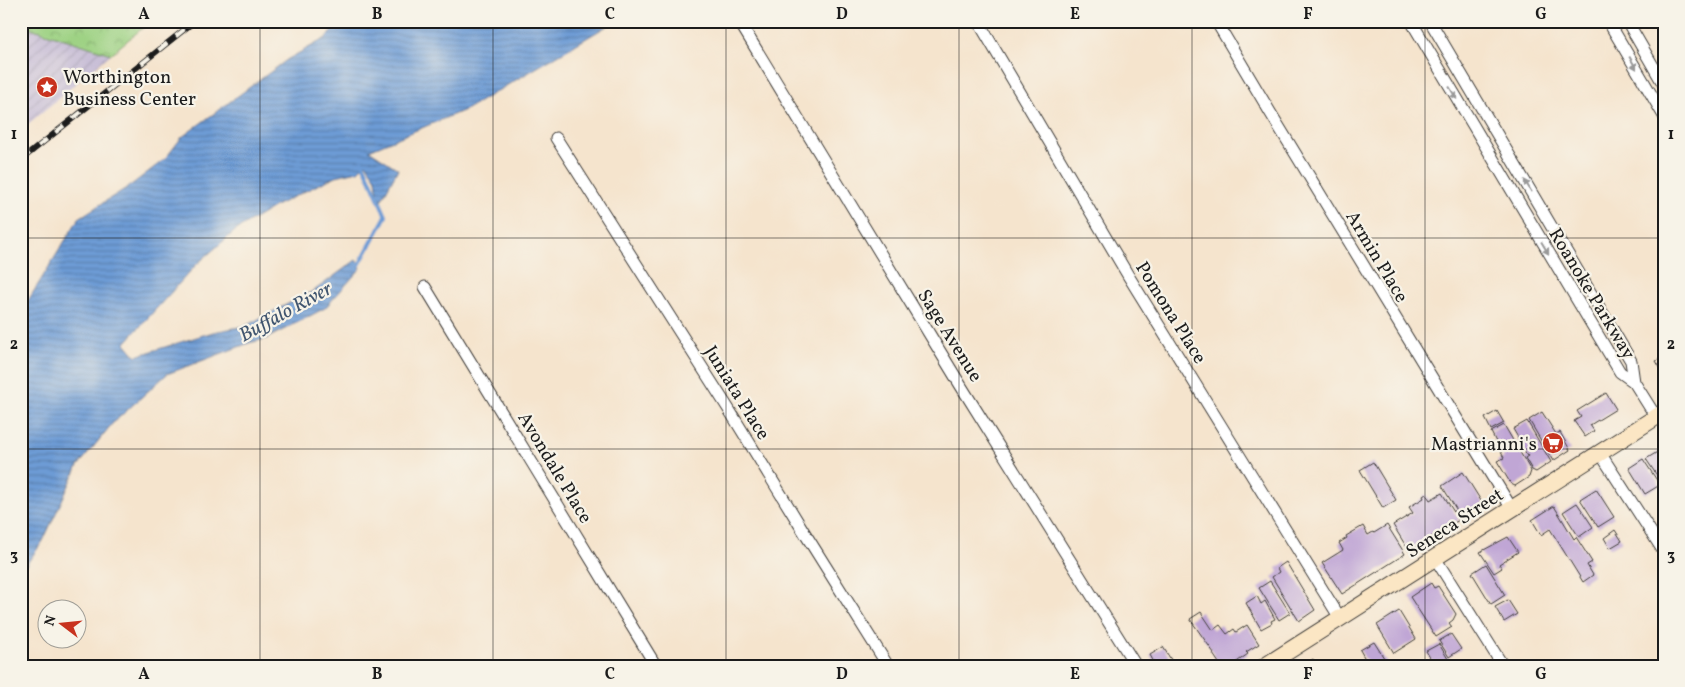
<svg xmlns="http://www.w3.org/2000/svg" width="1685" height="687" font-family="Vollkorn,serif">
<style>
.industrial{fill:url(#industrial-furrows)}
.park{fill:url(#park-crowns);stroke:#5c764f}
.water{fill:url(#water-rules);stroke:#445c78}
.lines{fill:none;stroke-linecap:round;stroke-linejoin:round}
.stream{stroke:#6d9bd5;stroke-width:4}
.building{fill:#c0a6d5}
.minor-casing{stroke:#3d3a37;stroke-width:13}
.secondary-casing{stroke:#3d3a37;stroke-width:18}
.minor{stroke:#fff;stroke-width:11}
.secondary{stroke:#fbe6c4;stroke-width:16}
.rail-casing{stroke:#1c1c1c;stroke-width:5.5}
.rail{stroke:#f7f3e8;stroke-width:4;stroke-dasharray:11;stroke-linecap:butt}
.oneway{fill:#999}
.grid{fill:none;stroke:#1c1c1c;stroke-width:1;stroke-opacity:0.55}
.labels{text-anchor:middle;stroke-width:4.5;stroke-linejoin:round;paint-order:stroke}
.poi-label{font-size:19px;fill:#1c1c1c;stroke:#f7f3e8;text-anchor:start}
.street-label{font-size:19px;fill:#1c1c1c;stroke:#f7f3e8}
.water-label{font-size:20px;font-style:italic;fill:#40556f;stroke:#f7f3e8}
.neatline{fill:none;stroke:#1c1c1c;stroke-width:2}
.grid-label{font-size:16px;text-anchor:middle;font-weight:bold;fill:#1c1c1c}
</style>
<defs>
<pattern id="industrial-furrows" width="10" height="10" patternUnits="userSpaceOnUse" patternTransform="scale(1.25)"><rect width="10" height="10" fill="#c9bfd7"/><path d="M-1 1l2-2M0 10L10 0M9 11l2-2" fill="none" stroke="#aca4b8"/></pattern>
<pattern id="park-crowns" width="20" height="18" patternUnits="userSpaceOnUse" patternTransform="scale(1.25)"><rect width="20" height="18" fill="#9cd182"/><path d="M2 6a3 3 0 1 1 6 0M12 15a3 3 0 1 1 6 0" fill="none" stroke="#86b370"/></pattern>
<pattern id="water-rules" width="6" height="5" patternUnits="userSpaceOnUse" patternTransform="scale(1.25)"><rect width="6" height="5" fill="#6d9bd5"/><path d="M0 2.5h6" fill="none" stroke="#597eac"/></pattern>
</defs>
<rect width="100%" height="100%" fill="#f7f3e8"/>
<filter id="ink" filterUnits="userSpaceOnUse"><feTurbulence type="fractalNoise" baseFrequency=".02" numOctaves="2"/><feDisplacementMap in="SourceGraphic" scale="10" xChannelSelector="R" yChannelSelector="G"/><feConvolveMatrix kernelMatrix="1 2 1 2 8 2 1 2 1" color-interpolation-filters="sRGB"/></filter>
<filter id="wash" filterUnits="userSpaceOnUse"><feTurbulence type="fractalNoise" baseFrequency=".0096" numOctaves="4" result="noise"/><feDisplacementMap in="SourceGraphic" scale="20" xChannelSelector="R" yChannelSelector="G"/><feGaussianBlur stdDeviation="1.12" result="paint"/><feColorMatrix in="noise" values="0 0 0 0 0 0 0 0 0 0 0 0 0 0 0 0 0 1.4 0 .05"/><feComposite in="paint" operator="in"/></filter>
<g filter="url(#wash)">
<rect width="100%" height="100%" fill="#f5e4cd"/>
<polygon class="industrial" points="21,25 111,54 21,130"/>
<polygon class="park" points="21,21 151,21 111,54 21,25"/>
<polygon class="water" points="339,21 623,21 607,26 467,109 369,150 398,169 379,204 376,179 366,163 358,171 336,176 277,205 235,231 197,264 125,343 136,356 213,332 245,326 315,290 356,260 361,268 325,308 266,339 249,343 167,374 112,424 78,466 43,541 21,572 21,312 79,218 131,185 165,159 182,137 288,59 326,38"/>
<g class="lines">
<polyline class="stream" points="356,267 359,265 386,216 362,161"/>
</g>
<g id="blocks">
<g class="building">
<polygon points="1664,356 1664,374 1656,361"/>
<polygon points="1606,393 1616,409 1590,425 1594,431 1585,437 1574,421 1581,417 1577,411"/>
<polygon points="1497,411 1504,423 1491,430 1485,418"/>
<polygon points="1542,412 1556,434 1560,432 1570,450 1553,461 1529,420"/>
<polygon points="1527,421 1551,462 1536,472 1532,470 1525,458 1528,456 1518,442 1520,441 1513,429"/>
<polygon points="1504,425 1531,471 1529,477 1515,486 1511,484 1497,461 1504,458 1491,432"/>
<polygon points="1659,451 1664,458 1664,486 1646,459"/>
<polygon points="1643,459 1660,485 1645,494 1629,468"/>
<polygon points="1373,462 1396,500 1383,508 1360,470"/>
<polygon points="1463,472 1483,504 1461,517 1442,486"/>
<polygon points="1596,489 1614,517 1598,527 1580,499"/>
<polygon points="1442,493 1459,520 1409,551 1393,525 1413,513 1409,507 1424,498 1423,496 1426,494 1430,500"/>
<polygon points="1577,503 1593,527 1579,537 1563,512"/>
<polygon points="1554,506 1574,539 1576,537 1592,562 1587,565 1593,575 1583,582 1550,529 1541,535 1532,520"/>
<polygon points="1387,525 1405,554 1342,594 1322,563 1343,550 1339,543 1347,538 1346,536 1363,526 1368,535 1373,532 1374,533"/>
<polygon points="1615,530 1622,541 1610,548 1604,538"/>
<polygon points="1508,537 1518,552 1499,564 1502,568 1494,573 1480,552"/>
<polygon points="1286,562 1315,610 1299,621 1272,577 1279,572 1277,568"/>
<polygon points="1486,564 1505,595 1491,604 1472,573"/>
<polygon points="1270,581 1290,613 1279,620 1259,588"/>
<polygon points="1431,583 1434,588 1438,586 1456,614 1453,620 1449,623 1452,627 1436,637 1410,597"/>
<polygon points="1257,596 1261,604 1265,601 1275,619 1271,621 1272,623 1261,629 1246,603"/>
<polygon points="1508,600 1517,614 1504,622 1495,607"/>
<polygon points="1399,611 1416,639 1394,653 1377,625"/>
<polygon points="1201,612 1213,630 1220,625 1227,634 1234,629 1236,632 1247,625 1259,644 1246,652 1248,654 1231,666 1221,666 1213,654 1214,653 1190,619"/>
<polygon points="1451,634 1461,649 1449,657 1439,641"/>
<polygon points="1374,642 1389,666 1369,666 1360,650"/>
<polygon points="1439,644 1448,659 1435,666 1426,651"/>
<polygon points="1163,647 1175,666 1156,666 1150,655"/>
<polygon points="1313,659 1317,666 1303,666"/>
</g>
</g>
</g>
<g filter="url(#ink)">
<use href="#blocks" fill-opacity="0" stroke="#3d3a37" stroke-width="1"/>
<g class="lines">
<g class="minor-casing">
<g id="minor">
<polyline points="739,21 961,386 1136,666"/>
<polyline points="978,21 1129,277 1340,618"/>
<polyline points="1216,21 1270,112 1512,509"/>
<polyline points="1411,21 1620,372 1634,382"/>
<polyline points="1430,21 1631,361 1634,382 1656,417"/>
<polyline points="1608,21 1664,116"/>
<polyline points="1627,21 1664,85"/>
<polyline points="556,138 728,408 804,532 888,666"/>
<polyline points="425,287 656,666"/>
<polyline points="1600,453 1664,552"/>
<polyline points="1435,558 1503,666"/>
</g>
</g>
<g class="secondary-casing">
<polyline id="secondary" points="1265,666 1664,412"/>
</g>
<use href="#minor" class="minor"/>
<use href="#secondary" class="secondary"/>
<g class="rail-casing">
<polyline id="rail" points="21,160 195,21"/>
</g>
<use href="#rail" class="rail"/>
</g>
<defs><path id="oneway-solid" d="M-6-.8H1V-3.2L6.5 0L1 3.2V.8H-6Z" transform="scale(1.25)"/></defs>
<g class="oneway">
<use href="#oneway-solid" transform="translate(1633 63) rotate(60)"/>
<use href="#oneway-solid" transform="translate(1453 93) rotate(59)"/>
<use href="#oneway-solid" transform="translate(1528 186) rotate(-121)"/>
<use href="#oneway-solid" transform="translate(1545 248) rotate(59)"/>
</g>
</g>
<path class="grid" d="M 260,21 L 260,666M 493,21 L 493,666M 726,21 L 726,666M 959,21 L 959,666M 1192,21 L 1192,666M 1425,21 L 1425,666M 21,238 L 1664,238M 21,449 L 1664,449"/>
<defs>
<g id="sight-disc" transform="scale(1.125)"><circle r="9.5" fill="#c8321e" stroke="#f7f3e8"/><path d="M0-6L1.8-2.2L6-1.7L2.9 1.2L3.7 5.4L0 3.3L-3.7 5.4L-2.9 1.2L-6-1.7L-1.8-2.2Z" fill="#fff"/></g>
<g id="supermarket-disc" transform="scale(1.125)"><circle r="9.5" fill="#c8321e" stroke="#f7f3e8"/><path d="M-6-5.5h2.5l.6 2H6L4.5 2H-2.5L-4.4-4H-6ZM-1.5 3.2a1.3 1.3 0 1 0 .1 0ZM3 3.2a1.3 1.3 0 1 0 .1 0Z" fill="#fff"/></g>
</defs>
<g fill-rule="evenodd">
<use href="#sight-disc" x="47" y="87"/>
<use href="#supermarket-disc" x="1553" y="443"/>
</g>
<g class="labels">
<g class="poi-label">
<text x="63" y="83">Worthington<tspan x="63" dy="22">Business Center</tspan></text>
<text x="1537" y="450" text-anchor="end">Mastrianni's</text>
</g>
<g class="street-label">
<text transform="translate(1378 256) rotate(59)" y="7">Armin Place</text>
<text transform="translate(1593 293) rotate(59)" y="7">Roanoke Parkway</text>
<text transform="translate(1172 312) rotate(58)" y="7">Pomona Place</text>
<text transform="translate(951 335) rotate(58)" y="7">Sage Avenue</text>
<text transform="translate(738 392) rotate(58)" y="7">Juniata Place</text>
<text transform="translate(556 467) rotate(59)" y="7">Avondale Place</text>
<text transform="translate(1454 522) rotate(-33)" y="7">Seneca Street</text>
</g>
<g class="water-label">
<text transform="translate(285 311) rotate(-29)" y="7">Buffalo River</text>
</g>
</g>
<rect width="1685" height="687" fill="none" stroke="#f7f3e8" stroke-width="55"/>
<g transform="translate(62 624) rotate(286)"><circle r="24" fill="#f7f3e8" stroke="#9f9d96"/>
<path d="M0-4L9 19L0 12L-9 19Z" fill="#c8321e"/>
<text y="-8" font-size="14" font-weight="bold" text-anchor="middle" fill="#1c1c1c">N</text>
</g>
<rect x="28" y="28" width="1630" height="632" class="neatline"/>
<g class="grid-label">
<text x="144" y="19">A</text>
<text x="377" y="19">B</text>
<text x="610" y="19">C</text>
<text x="842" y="19">D</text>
<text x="1075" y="19">E</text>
<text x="1308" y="19">F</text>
<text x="1541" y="19">G</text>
<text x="14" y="139">1</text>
<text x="1671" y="139">1</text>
<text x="14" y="349">2</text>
<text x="1671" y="349">2</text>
<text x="14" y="560">3</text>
<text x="1671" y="560">3</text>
<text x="144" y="679">A</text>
<text x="377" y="679">B</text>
<text x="610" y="679">C</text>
<text x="842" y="679">D</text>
<text x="1075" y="679">E</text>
<text x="1308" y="679">F</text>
<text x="1541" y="679">G</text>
</g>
</svg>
